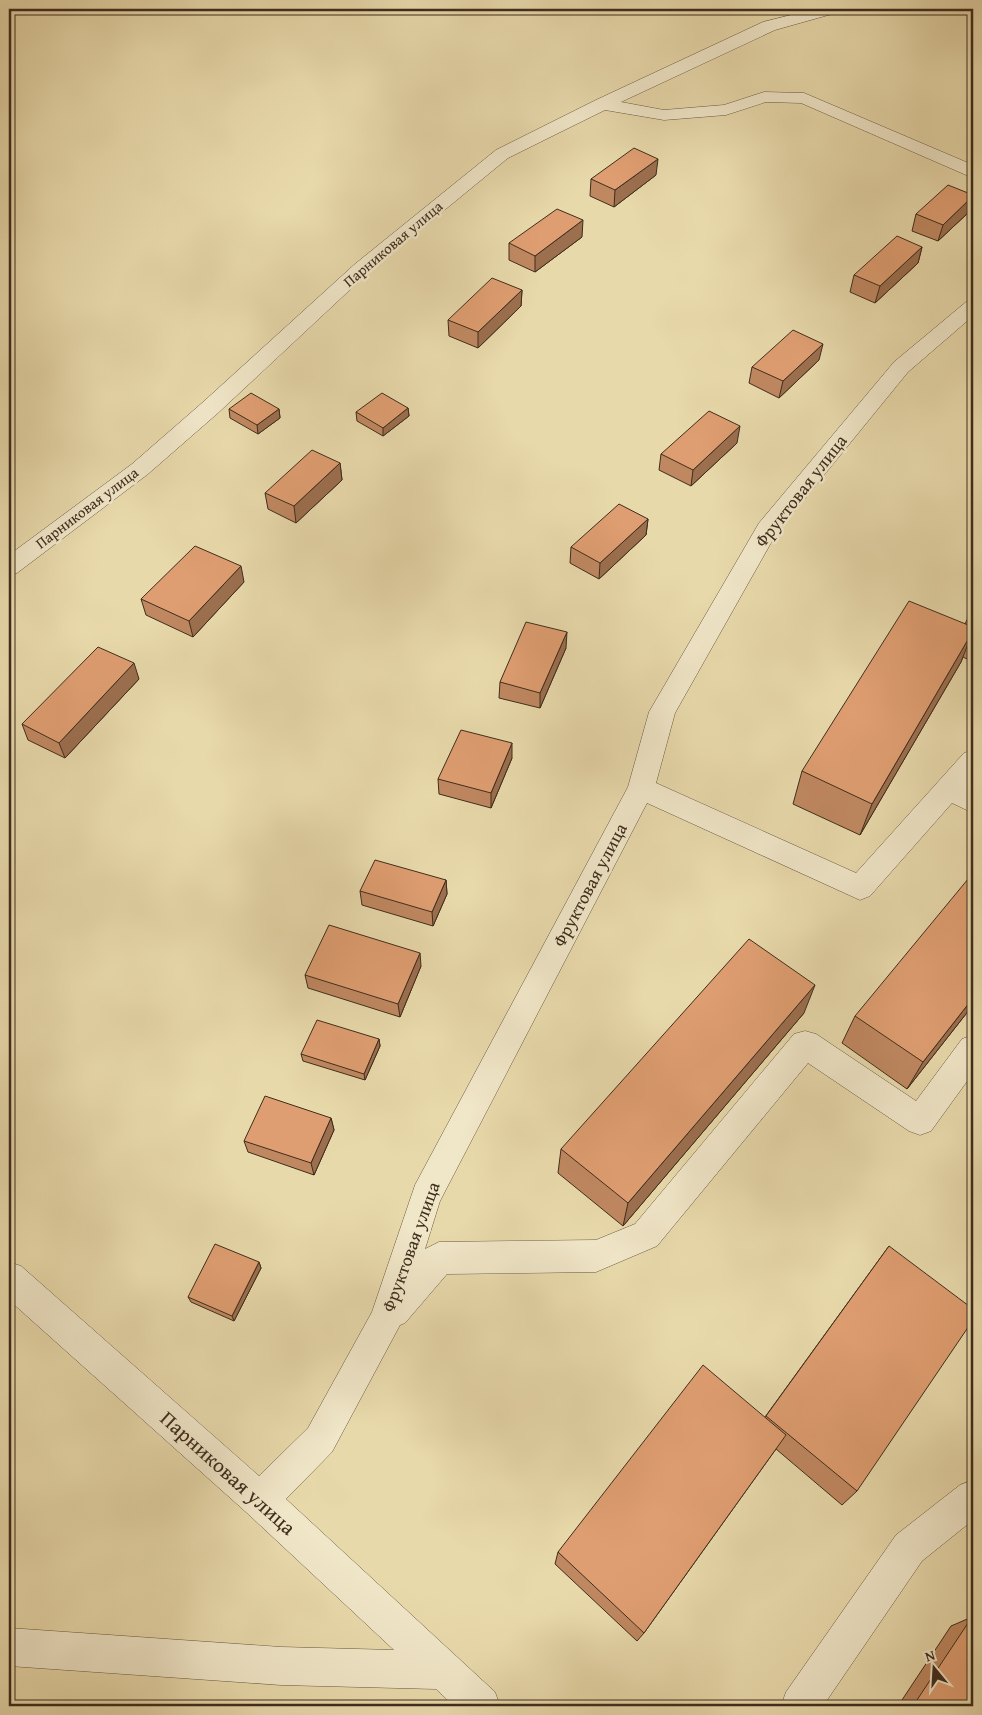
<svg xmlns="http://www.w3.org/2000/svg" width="982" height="1715" font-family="'Gentium Book Plus',serif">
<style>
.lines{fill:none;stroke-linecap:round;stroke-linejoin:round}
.minor-casing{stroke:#685840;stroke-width:1}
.minor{fill:#f0e6c8;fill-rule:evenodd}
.wall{fill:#c08861;stroke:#3e2d1d}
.shaded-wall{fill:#9c6f4f;stroke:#3e2d1d}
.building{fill:#df9e71;stroke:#3e2d1d}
.labels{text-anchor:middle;stroke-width:5;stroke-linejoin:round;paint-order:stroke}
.far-street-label{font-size:15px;fill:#3e2d1d;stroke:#f0e6c8}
.street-label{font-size:18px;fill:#3e2d1d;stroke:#f0e6c8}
.near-street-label{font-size:21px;fill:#3e2d1d;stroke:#f0e6c8}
</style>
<rect width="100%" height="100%" fill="#e8d9ab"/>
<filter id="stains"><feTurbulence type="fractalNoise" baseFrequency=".004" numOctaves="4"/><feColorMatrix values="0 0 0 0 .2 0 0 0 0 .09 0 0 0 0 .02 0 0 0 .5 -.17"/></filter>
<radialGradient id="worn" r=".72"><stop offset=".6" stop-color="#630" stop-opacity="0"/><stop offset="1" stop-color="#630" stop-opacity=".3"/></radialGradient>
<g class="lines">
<g class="minor-casing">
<g id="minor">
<polygon points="815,9 841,9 839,12 775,30 621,102 664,110 724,105 764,92 804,93 973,165 973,178 801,103 766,102 726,115 664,120 605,110 508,158 369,272 218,413 148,474 17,573 9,575 9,555 132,464 202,403 355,264 496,150 596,100 763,22"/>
<polygon points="973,300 973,316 908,372 776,534 675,713 656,783 856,873 964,753 973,750 973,778 967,786 973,789 973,813 952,803 870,896 860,900 647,803 440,1201 425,1249 439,1242 596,1240 635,1224 794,1034 805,1031 816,1034 916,1101 962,1039 973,1035 973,1073 931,1131 920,1135 909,1131 808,1063 657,1246 596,1272 447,1274 405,1323 400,1325 332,1452 286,1499 495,1692 500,1706 454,1706 436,1689 281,1685 9,1666 9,1628 281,1647 394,1650 247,1513 9,1300 9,1262 21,1266 259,1476 308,1428 372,1312 415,1185 628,787 649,712 759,523 894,362 966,302"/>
<polygon points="973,1480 973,1520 922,1561 823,1706 781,1706 786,1692 896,1535 960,1485"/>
</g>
</g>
<use href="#minor" class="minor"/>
</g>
<g class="wall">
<polygon points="656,175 614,207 590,196 591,179"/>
<polygon points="969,212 938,241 912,231 916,214"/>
<polygon points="582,237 535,272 509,260 509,243"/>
<polygon points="922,247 918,263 875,303 850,292 854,275"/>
<polygon points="522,290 521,306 478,348 449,336 448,320"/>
<polygon points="819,360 779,398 749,383 752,367"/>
<polygon points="408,408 409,416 383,436 357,421 356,412"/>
<polygon points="229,409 279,409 280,418 258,434 230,418"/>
<polygon points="737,443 691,486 659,470 661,454"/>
<polygon points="340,463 342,480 296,523 268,509 265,493"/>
<polygon points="648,519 646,535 599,579 570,563 571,547"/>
<polygon points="244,582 193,637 146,615 141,599"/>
<polygon points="973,607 973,662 963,657 961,662 860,835 793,804 802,771 965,624"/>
<polygon points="566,648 540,708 499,698 500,682"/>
<polygon points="139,679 65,758 28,740 22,724"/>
<polygon points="512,758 491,808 439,794 438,779"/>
<polygon points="446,880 447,894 433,926 362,905 360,891"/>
<polygon points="421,966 400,1017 308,988 305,975"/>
<polygon points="973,1005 907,1089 842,1043 855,1016"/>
<polygon points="804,1013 623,1226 558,1173 561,1149"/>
<polygon points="379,1039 380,1046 365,1080 303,1061 301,1054"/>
<polygon points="331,1118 334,1130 314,1175 248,1152 244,1141"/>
<polygon points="889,1246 857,1491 842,1505 776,1449 644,1633 637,1641 555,1564 558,1552 765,1417"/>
<polygon points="259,1262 261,1268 234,1321 191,1302 188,1297"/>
<polygon points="972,1617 973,1706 898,1706 951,1626"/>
</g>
<g class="shaded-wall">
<polygon points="658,159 656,175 614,207 615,190"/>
<polygon points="973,196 969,212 938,241 943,225"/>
<polygon points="583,220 582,237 535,272 535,256"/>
<polygon points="922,247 918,263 875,303 880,286"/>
<polygon points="522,290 521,306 478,348 478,332"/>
<polygon points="823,344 819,360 779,398 783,381"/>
<polygon points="408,408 409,416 383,436 383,428"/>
<polygon points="279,409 280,418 258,434 257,425"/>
<polygon points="740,426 737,443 691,486 693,470"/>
<polygon points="340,463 342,480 296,523 294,506"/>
<polygon points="648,519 646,535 599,579 600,563"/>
<polygon points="241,566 244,582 193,637 189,621"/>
<polygon points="973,631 961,662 860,835 872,804"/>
<polygon points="567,632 566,648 540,708 540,693"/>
<polygon points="134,663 139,679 65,758 59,743"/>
<polygon points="512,743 512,758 491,808 491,793"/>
<polygon points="446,880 447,894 433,926 432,912"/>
<polygon points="420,953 421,966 400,1017 398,1004"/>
<polygon points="815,985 804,1013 623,1226 628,1203"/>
<polygon points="973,998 973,1005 907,1089 923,1062"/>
<polygon points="379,1039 380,1046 365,1080 364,1074"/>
<polygon points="331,1118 334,1130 314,1175 311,1163"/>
<polygon points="259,1262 261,1268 234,1321 232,1316"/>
</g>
<g class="building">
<polygon points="634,148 658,159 615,190 591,179"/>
<polygon points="948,185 973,195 973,196 943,225 916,214"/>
<polygon points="557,209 583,220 535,256 509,243"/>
<polygon points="897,236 922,247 880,286 854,275"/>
<polygon points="492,278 522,290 478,332 448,320"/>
<polygon points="793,330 823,344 783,381 752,367"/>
<polygon points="251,393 279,409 257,425 229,409"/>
<polygon points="382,393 408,408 383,428 356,412"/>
<polygon points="709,411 740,426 693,470 661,454"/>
<polygon points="312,450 340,463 294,506 265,493"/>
<polygon points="619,504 648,519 600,563 571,547"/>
<polygon points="195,546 241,566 189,621 141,599"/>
<polygon points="909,601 973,627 973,631 872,804 802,771"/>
<polygon points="973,607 973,621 967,618"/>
<polygon points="526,622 567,632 540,693 500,682"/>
<polygon points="98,647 134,663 59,743 22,724"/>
<polygon points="461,730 512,743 491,793 438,779"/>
<polygon points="375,860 446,880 432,912 360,891"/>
<polygon points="973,873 973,998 923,1062 855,1016"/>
<polygon points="329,925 420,953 398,1004 305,975"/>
<polygon points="749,939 815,985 628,1203 561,1149"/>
<polygon points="317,1020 379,1039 364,1074 301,1054"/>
<polygon points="265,1096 331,1118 311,1163 244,1141"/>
<polygon points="215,1244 259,1262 232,1316 188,1297"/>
<polygon points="889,1246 973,1309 973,1320 857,1491 766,1416"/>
<polygon points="703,1365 786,1435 644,1633 558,1552"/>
<polygon points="972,1617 973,1618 973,1706 913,1706"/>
</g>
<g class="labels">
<g class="far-street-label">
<text transform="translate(393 244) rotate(-40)" y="5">Парниковая улица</text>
<text transform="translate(87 508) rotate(-37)" y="5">Парниковая улица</text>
</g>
<g class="street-label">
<text transform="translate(801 491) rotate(-52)" y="6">Фруктовая улица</text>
<text transform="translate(590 885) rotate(-62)" y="6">Фруктовая улица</text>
<text transform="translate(411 1247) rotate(-70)" y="6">Фруктовая улица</text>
</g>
<g class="near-street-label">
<text transform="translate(228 1473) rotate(42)" y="7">Парниковая улица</text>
</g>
</g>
<rect width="982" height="1715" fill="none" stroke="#e8d9ab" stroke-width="30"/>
<rect x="10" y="10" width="962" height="1695" fill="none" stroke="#3e2d1d" stroke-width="2.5"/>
<rect x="15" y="15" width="952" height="1685" fill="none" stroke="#3e2d1d"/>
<g transform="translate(934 1668) rotate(342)" stroke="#f0e6c8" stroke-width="4" paint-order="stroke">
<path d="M0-4L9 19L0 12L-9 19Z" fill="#3e2d1d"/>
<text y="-8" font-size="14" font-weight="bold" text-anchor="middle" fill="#3e2d1d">N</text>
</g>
<rect width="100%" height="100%" filter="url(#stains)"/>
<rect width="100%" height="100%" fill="url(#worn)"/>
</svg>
